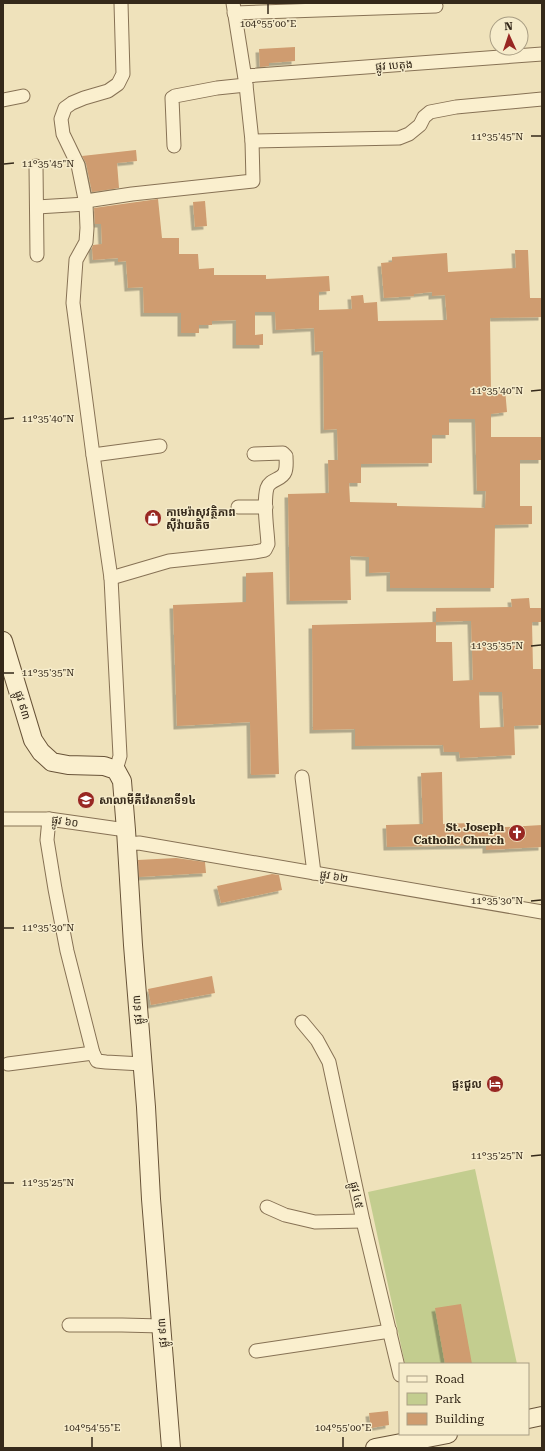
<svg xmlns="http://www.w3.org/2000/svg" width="545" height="1451" font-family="'Roboto Serif','Noto Sans Khmer',serif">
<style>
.green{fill:#c3cd8f}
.building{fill:#cf9c6f;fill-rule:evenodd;filter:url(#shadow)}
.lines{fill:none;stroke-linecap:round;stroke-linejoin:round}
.street-casing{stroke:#877255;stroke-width:15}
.secondary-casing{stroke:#685338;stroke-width:20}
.street{stroke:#faefce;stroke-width:13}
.secondary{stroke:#faefce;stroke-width:18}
.ticks{fill:none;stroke:#35291a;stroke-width:1.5}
.labels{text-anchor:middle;stroke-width:3;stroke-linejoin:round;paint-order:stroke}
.street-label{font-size:11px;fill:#35291a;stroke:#f6eccb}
.poi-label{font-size:11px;font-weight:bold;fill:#35291a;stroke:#f6eccb;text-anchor:start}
.ticks-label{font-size:10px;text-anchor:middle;fill:#35291a;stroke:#f6eccb;stroke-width:3;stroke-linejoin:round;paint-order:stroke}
</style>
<defs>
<filter id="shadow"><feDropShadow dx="-3.5" dy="3.5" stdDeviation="0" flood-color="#0004"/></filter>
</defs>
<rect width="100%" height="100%" fill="#efe2bb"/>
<polygon class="green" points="475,1169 517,1364 405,1364 368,1192"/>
<g class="building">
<polygon points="295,47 295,61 269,63 269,66 260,67 259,49"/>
<polygon points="136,150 137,161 117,163 119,188 92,192 86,163 82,156"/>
<path d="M 158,199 L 162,238 L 179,238 L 179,254 L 198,254 L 199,269 L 214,268 L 214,275 L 266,275 L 266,279 L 329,276 L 330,291 L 319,292 L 319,310 L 352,309 L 351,296 L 363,295 L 364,303 L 377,302 L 378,321 L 447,320 L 445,295 L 432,296 L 432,292 L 414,294 L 414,296 L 384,298 L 381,263 L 392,262 L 392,257 L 447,253 L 448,272 L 516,268 L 515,250 L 528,250 L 530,298 L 542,298 L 542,317 L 490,318 L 491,391 L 505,389 L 507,412 L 491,414 L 491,437 L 542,437 L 542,460 L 520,460 L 520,506 L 532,506 L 532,524 L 495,525 L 494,588 L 390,588 L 390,572 L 369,573 L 369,557 L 350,556 L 351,600 L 290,601 L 288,494 L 329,493 L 328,460 L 338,460 L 337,429 L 324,430 L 323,351 L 315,352 L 314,328 L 276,330 L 275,312 L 255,312 L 255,335 L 263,334 L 263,345 L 236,345 L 236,320 L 212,321 L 212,325 L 199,325 L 199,333 L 181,333 L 181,313 L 144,313 L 143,287 L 128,288 L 126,261 L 118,262 L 118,258 L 93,260 L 92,248 L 93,245 L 102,244 L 101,224 L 95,224 L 94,208 ZM 449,419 L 475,419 L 477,491 L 486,491 L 485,508 L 397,506 L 397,503 L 350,502 L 349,483 L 361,483 L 361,464 L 432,463 L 432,435 L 449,435 Z"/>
<polygon points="205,201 207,226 195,227 193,202"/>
<polygon points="273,572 279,774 251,775 250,722 177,726 173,605 246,602 246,573"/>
<path d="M 529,598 L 530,608 L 542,608 L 542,622 L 532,622 L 533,669 L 542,669 L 542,725 L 514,726 L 515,755 L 460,758 L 459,752 L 444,752 L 443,745 L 355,746 L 355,729 L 313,730 L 312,625 L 436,622 L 436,608 L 512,607 L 511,599 ZM 463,621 L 471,621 L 473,680 L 453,681 L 452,642 L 436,642 L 436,622 ZM 479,692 L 502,692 L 504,727 L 480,728 Z"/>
<polygon points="442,772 443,824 471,823 471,829 542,825 542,847 486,850 486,845 387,847 386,825 423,824 421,773"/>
<polygon points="176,858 205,862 206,873 139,877 138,860"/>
<polygon points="272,874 279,875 282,890 221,903 217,886"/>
<polygon points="212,976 215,993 151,1005 148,989"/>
<polygon points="461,1304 472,1364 445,1364 435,1308"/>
<polygon points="388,1411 389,1425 371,1428 369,1413"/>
</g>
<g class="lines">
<g class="street-casing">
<g id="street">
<polyline points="234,13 436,6"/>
<polyline points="245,76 542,54"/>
<polyline points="3,100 23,96"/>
<polyline points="252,141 399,138 409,134 420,125 424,117 430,112 456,107 542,99"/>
<polyline points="174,146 172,98 175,96 217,88 246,85"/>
<polyline points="36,166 37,255"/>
<polyline points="86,201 132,194 253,181 252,141 246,85 233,3"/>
<polyline points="37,207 86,204"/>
<polyline points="93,455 160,446"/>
<polyline points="238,507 266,507"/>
<path d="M 111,578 L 169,561 L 254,552 L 265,550 L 268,544 C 267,527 263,504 267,488 C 270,479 282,480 285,472 C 287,467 286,461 286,456 L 283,453 L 254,454"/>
<polyline points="116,770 120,756 111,578 93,455 73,303 76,260 86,242 87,228 86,204 78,165 63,134 61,119 65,108 72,103 84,98 108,91 118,84 123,74 121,3"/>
<polyline points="302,777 314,873"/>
<polyline points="3,819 49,819 126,830"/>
<polyline points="49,819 47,840 55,889 67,951 93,1053 97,1061 106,1062 142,1064"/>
<polyline points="127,844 139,843 542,912"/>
<polyline points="302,1022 317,1040 329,1062 363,1221 400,1375"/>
<polyline points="8,1064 93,1053"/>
<polyline points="267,1207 285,1215 315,1222 363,1221"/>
<polyline points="69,1325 122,1325 162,1326"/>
<polyline points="256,1351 390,1331"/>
</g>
</g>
<g class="secondary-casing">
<g id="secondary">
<polyline points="3,641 33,740 41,752 52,762 68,765 104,766 116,770 122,781 126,830 133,945 146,1107 151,1199 171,1448"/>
<polyline points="528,1419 542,1416"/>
<polyline points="375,1448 448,1434"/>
</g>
</g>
<use href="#street" class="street"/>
<use href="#secondary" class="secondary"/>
</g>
<path class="ticks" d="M 268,4 L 268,14M 531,136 L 541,136M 4,164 L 14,163M 531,391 L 541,390M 4,419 L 14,418M 531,646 L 541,645M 4,673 L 14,673M 531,901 L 541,900M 4,928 L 14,928M 531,1156 L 541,1155M 4,1183 L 14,1183M 92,1437 L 92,1447M 343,1437 L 343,1447"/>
<defs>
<g id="shop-disc" transform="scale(0.9)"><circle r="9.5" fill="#982722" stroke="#f6eccb"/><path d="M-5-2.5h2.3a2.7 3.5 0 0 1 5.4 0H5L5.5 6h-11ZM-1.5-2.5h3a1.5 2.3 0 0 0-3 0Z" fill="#fff"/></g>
<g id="school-disc" transform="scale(0.9)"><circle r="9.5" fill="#982722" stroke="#f6eccb"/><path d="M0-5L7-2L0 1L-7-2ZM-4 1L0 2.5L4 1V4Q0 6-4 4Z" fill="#fff"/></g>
<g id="church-disc" transform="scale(0.9)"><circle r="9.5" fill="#982722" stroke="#f6eccb"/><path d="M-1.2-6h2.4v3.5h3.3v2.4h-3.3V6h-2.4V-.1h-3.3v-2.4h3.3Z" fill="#fff"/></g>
<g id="hotel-disc" transform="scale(0.9)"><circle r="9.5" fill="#982722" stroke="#f6eccb"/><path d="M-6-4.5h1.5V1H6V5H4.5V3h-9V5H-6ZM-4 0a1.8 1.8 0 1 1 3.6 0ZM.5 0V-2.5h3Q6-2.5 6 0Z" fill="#fff"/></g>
</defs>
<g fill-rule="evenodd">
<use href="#shop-disc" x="153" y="518"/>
<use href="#school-disc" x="86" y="800"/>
<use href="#church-disc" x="517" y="833"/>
<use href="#hotel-disc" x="495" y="1084"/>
</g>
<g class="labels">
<g class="street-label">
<text transform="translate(394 65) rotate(-4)" y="4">ផ្លូវ បេតុង</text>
<text transform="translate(23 705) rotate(73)" y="4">ផ្លូវ ៩៣</text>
<text transform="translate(65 821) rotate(8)" y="4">ផ្លូវ ៦០</text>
<text transform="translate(334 876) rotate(10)" y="4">ផ្លូវ ៦២</text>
<text transform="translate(137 1010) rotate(-94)" y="4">ផ្លូវ ៩៣</text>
<text transform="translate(357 1195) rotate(78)" y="4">ផ្លូវ ៤៥</text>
<text transform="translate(162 1333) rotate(-94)" y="4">ផ្លូវ ៩៣</text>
</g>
<g class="poi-label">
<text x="166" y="516">កាមេរ៉ាសុវត្ថិភាព<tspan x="166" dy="13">ស៊ីវ៉ាយតិច</tspan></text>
<text x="99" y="804">សាលាមីគីវ៉េសាខាទី១៤</text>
<text x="504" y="831" text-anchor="end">St. Joseph<tspan x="504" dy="13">Catholic Church</tspan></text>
<text x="482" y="1088" text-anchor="end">ផ្ទះជួល</text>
</g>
</g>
<g class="ticks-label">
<text x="268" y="27">104°55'00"E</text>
<text x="497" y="140">11°35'45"N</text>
<text x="48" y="167">11°35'45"N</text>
<text x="497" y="394">11°35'40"N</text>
<text x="48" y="422">11°35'40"N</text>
<text x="497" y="649">11°35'35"N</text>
<text x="48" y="676">11°35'35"N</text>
<text x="497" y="904">11°35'30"N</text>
<text x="48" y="931">11°35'30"N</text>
<text x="497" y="1159">11°35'25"N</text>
<text x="48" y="1186">11°35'25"N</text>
<text x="92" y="1431">104°54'55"E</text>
<text x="343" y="1431">104°55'00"E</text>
</g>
<rect width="545" height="1451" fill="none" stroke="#35291a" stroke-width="8"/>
<rect x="399" y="1363" width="130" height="72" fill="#f6eccb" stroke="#a99e84"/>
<rect x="407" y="1376" width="20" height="6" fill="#faefce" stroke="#a99e84"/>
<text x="435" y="1383" font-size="12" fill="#35291a">Road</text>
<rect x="407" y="1393" width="20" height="12" fill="#c3cd8f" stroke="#a99e84"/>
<text x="435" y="1403" font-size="12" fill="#35291a">Park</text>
<rect x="407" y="1413" width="20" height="12" fill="#cf9c6f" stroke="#a99e84"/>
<text x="435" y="1423" font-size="12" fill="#35291a">Building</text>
<g transform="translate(509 36) rotate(357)"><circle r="19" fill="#f6eccb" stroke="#a99e84"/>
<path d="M0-3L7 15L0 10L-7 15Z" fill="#982722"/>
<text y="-6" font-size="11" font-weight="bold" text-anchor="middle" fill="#35291a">N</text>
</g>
</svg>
